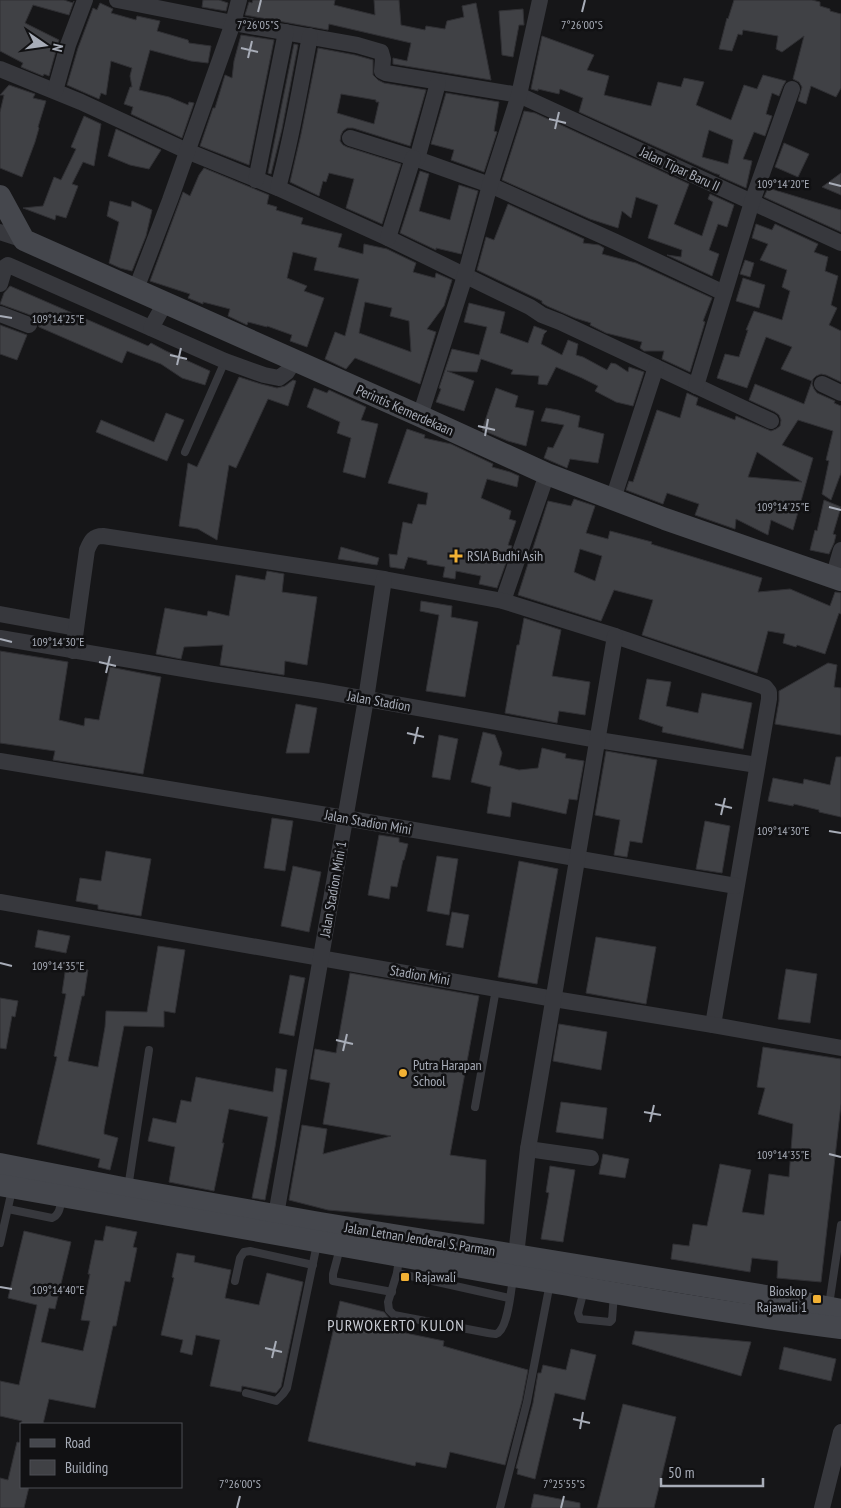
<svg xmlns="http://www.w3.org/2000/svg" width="841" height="1508" font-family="'PT Sans Narrow',sans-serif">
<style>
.building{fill:#404145;stroke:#303034;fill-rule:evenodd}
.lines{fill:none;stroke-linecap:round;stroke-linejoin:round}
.lane{stroke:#37383d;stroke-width:8}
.street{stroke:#37383d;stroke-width:16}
.secondary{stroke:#45474d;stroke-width:22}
.ticks{fill:none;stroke:#a8adb8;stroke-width:2}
.poi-dot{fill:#f2b134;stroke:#111113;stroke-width:2}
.labels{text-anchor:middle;stroke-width:5;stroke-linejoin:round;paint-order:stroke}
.street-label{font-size:14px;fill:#a8adb8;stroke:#111113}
.poi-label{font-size:14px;fill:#a8adb8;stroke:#111113;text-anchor:start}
.quarter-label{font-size:16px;letter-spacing:1px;fill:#c9ccd4;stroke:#111113}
.ticks-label{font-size:12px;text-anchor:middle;fill:#a8adb8;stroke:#111113;stroke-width:5;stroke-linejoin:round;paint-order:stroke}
</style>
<rect width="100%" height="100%" fill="#161618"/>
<g class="building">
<polygon points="0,0 64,0 73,3 74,1 69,15 33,5 25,23 59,40 49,76 44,74 43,76 21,67 23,63 0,51"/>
<polygon points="203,0 219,0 228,3 226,11 202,7"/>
<polygon points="253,0 335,0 334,5 375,15 374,0 399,0 401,25 425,30 426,26 445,29 447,21 464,17 462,6 476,3 491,80 393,64 393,58 407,61 411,43 329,24 328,30 245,15 249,2 252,3"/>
<polygon points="734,0 812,0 820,2 820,6 830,9 830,11 841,14 841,88 836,97 811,86 806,104 798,101 802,87 799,82 793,79 804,36 782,52 776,49 778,36 743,30 742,35 738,34 732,51 719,49 727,18 728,19"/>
<polygon points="100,3 113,9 111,13 136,20 137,16 160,21 157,31 188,40 189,43 211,46 208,63 191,61 150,50 139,90 169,97 188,105 189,102 194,103 182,138 131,114 133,107 124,104 130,87 132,87 130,76 132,68 111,61 106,95 101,93 99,99 67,85 78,48 93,8 97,10"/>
<polygon points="523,9 524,25 519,25 513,57 502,55 499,11"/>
<polygon points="241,35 274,40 249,165 200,146 213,108 215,108 225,75 232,78 234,61"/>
<path d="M 542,36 L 594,55 L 587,70 L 609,76 L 604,95 L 651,106 L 658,82 L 681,87 L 684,78 L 704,82 L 696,105 L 731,120 L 744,85 L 757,89 L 763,75 L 786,81 L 783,86 L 779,96 L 772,93 L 766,114 L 772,116 L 765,136 L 754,132 L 743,159 L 752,161 L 746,188 L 719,176 L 720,175 L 714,173 L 579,112 L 583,98 L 560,89 L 559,94 L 538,89 L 538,91 L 531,89 ZM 709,130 L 733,140 L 728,164 L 702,157 Z"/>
<polygon points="294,44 298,45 282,129 271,174 268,173"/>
<path d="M 318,48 L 355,55 L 373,60 L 373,75 L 378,80 L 384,83 L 426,90 L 410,146 L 353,128 L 347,128 L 343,131 L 341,135 L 340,141 L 343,145 L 347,147 L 401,164 L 382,224 L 346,208 L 354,179 L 329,173 L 326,182 L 323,181 L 319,196 L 290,182 L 301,134 ZM 341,94 L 376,100 L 376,102 L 379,102 L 374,124 L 337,113 Z"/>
<polygon points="9,85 35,94 33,98 46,101 38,127 39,128 35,142 22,177 0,168 0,112 4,95 0,95"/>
<polygon points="446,93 499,102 494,131 497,132 484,172 451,160 454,150 431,144"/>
<polygon points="524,111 535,113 689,184 674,224 702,236 713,202 708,199 710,194 734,205 727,227 718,224 709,250 719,254 712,276 667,255 681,257 682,250 648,238 658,205 636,197 631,218 622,211 618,228 590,219 502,180"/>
<polygon points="84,116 101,124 94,166 83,162 72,184 78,186 66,218 56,215 55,220 23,208 43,206 54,177 61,180 76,149 71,147"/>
<polygon points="116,129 161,150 149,169 130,165 108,156"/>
<polygon points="784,143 809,154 798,177 775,167"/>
<path d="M 204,168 L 269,195 L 267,204 L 277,207 L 276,210 L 303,218 L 301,224 L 342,234 L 338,247 L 363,254 L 364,244 L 387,249 L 416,263 L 413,272 L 435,278 L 436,273 L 452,280 L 444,306 L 427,329 L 436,332 L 420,384 L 355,358 L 346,369 L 325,359 L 335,332 L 345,336 L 359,279 L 314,270 L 317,258 L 293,252 L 287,278 L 307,286 L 304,291 L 324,298 L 307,347 L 290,341 L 292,335 L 267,326 L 267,327 L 248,322 L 247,325 L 228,316 L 230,309 L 203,302 L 203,304 L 188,298 L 190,294 L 150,281 L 183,192 L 190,196 L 199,175 ZM 365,302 L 392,308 L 390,316 L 409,321 L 411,352 L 359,333 Z"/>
<polygon points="420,171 429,174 419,211 450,220 459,185 478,191 461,254 436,248 436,250 400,233"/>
<polygon points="841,173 841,195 822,187"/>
<polygon points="768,188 841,210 841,232 764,197"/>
<polygon points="110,201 131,207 132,201 152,210 146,236 132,271 120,268 109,263 119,222 107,216"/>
<polygon points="508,204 584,239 583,243 599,245 604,248 602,254 636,263 712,298 703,321 705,322 690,372 662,359 664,351 644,351 640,348 642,342 606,333 590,325 591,323 575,318 547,306 542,303 542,301 477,270 486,237 494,240"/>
<path d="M 756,224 L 772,230 L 775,224 L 818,244 L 814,252 L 828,257 L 825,271 L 838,276 L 831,305 L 837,308 L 829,325 L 841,331 L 841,382 L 826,375 L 821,374 L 816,376 L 813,379 L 812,384 L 814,389 L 817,393 L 835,401 L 834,403 L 841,406 L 841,473 L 831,500 L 822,494 L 829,461 L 826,460 L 833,431 L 798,420 L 782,445 L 813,458 L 793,530 L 771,520 L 768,535 L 736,519 L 735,529 L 695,515 L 699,504 L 667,493 L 663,504 L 626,490 L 629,481 L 633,482 L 657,410 L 680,418 L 687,393 L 698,398 L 696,405 L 735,420 L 736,416 L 771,431 L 776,429 L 780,426 L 781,420 L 779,415 L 775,412 L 749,400 L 755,384 L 804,404 L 812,381 L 781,369 L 792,347 L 766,337 L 747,388 L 717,378 L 725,354 L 739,357 L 748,330 L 746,330 L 754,311 L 782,320 L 790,291 L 782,287 L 787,270 L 760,260 L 768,244 L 752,238 ZM 757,452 L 802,482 L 748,477 Z"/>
<polygon points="745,260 754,263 750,277 740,274"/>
<polygon points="743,278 765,285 759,308 736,301"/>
<polygon points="10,286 148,346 151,343 166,351 210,371 205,385 182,378 161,364 127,351 122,363 39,327 37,319 33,316 0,304 4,293"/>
<polygon points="469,303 505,312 500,333 528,343 534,326 547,331 544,334 541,344 562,355 568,340 578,344 576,355 583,357 607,370 611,363 616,364 628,372 629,367 644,372 633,406 616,402 595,391 598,386 582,378 556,367 547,385 538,384 539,376 511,374 513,370 481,359 477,372 447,371 474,381 464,411 436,402 441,389 439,388 452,349 479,355 487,327 464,322"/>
<polygon points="0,325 27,335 17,360 0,354"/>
<polygon points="239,377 261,384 277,388 285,386 293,380 296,381 288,406 268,399 236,468 229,465 217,540 198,529 179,526 188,463 197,467"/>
<polygon points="314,388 327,393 329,390 366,407 361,420 378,424 365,478 343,472 351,438 337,433 340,422 307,407"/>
<polygon points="496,388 518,396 515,407 534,411 526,446 508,441 482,430"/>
<polygon points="546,408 558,410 580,416 578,427 604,434 598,463 570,459 567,468 544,458 548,447 553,448 564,425 541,421"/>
<polygon points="166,413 184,420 167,461 96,432 101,420 154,442"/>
<polygon points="407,429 425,435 424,438 451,444 493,464 492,467 510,472 519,476 517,487 487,479 481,498 511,511 509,519 516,521 508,545 512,546 497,588 479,584 481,576 456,571 455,579 443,577 445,567 427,564 427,561 408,557 404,569 390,567 389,554 397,555 403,522 412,524 418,504 426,505 428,493 388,483"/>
<path d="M 574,499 L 595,506 L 586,533 L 608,539 L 610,531 L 652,542 L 651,544 L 762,578 L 758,592 L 790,589 L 830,606 L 835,592 L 841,593 L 841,614 L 839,613 L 825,654 L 797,645 L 796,647 L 783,643 L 785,634 L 768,631 L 757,673 L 642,635 L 653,600 L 614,590 L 601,621 L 518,595 L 548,501 L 571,506 ZM 580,549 L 602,556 L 595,581 L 574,572 Z"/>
<polygon points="824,500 841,507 833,534 836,535 834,543 829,554 810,550 815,530 817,531"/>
<polygon points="341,547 379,558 377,565 338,559"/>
<polygon points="267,571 284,574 282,592 317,597 307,665 285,661 284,675 220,665 223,645 184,647 181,659 156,654 165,608 207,616 208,611 229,616 236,575 265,580"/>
<polygon points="421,601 452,606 451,617 478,622 465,697 426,691 439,615 420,611"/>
<polygon points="524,618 561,630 552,676 590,682 585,715 559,711 557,723 505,713 517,645 519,645"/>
<polygon points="0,651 68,662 59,720 84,726 85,718 99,720 110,667 161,677 143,774 53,760 55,751 0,743"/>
<polygon points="828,663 837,665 834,687 841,688 841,735 775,724 779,701 779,691"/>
<polygon points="647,679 671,682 666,706 698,713 702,693 752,703 743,749 662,732 663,727 639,719"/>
<polygon points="296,704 317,708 309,753 286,753"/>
<polygon points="483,732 495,735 502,753 499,765 519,770 538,768 542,748 566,754 565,758 584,761 577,800 569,799 566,814 512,802 510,817 487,813 491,787 471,782"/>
<polygon points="439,735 458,739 450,780 432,777"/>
<polygon points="606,751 657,760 642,843 630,841 627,857 614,855 620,820 595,815"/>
<polygon points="836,757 841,757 841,817 819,812 819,810 794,804 793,806 768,801 773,778 803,784 804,779 830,785"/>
<polygon points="272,818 293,821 285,871 264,868"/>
<polygon points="705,821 730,826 722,873 696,869"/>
<polygon points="379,835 399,838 399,842 408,844 404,860 403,860 397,887 391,886 389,899 368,895"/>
<polygon points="106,851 151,859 141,916 98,909 98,905 76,901 80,878 101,881"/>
<polygon points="437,856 458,859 449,915 427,911"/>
<polygon points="519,861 558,869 537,984 498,977"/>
<polygon points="293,866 321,872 309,932 281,926"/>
<polygon points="452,912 469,915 463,948 446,945"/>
<polygon points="38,930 70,936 66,953 35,947"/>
<polygon points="596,937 656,947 646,1004 586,993"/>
<polygon points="158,946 185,950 175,1013 164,1011 164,1027 124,1026 104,1130 104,1134 118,1138 110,1170 98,1167 100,1159 37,1144 57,1057 54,1056 66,994 62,993 66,966 88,970 84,996 82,996 68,1061 98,1067 105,1027 106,1011 147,1012"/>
<polygon points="786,969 817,974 810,1023 778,1019"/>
<polygon points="350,973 479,996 450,1155 486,1160 484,1224 328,1210 289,1200 302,1125 327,1129 323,1154 391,1136 323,1124 330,1083 310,1079 315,1049 336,1053"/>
<polygon points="290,975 305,978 294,1036 279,1033"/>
<polygon points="0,998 18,1001 15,1017 12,1016 6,1049 0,1048"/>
<polygon points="559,1024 607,1032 601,1070 553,1061"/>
<polygon points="763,1047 841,1059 841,1104 821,1282 777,1278 778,1261 752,1258 750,1272 671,1259 673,1244 689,1246 693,1224 707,1226 720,1164 751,1170 742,1212 764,1215 769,1174 789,1177 793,1124 758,1114 765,1088 757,1087"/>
<polygon points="276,1068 287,1070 275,1147 265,1200 252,1198 268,1117 229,1109 222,1143 224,1143 214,1191 169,1182 175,1147 148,1141 153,1118 176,1123 181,1100 191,1102 196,1077 273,1092"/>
<polygon points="561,1102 607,1108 603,1139 556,1132"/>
<polygon points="603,1154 629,1159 625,1178 599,1174"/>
<polygon points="550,1166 575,1170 563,1242 541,1239 549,1193 546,1192"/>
<polygon points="106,1226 137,1232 133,1247 137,1248 130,1282 125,1281 116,1326 113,1326 95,1408 49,1399 43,1424 21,1424 22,1421 0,1416 0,1381 19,1385 37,1305 8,1298 24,1231 71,1242 55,1309 49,1308 41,1342 83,1351 90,1321 81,1320 90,1274 88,1274 95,1240 103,1241"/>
<polygon points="177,1253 195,1256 194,1262 231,1270 225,1298 259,1305 267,1273 303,1282 281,1387 276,1393 242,1386 241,1392 210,1386 220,1340 196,1335 192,1355 180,1352 183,1340 161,1335 174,1278 172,1277"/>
<polygon points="340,1301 384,1312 389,1318 386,1329 444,1341 443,1346 528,1370 522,1401 505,1465 450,1452 446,1468 416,1462 415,1466 308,1441"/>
<polygon points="635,1331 751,1342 741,1376 632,1344"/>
<polygon points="784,1347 836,1359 831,1381 779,1369"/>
<polygon points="571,1349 596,1355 585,1400 555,1393 535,1479 517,1474 518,1469 516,1468 533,1403 538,1373 541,1373 543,1365 566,1370"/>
<polygon points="623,1404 676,1417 654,1508 597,1508"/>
<polygon points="17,1442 21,1443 21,1487 29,1487 24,1508 0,1508 0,1478 8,1480"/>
<polygon points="534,1494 580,1503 580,1508 531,1508"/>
</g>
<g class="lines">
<g class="lane">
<polyline points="185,452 225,361"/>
<polyline points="475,1107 496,989"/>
<polyline points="128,1188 149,1050"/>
<path d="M 8,1209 L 52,1218 C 60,1215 60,1206 62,1198"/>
<polyline points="0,1243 12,1190"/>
<polyline points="340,1248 333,1274 333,1281 392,1292"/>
<path d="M 399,1258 L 397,1273 L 388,1302 L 389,1310 L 394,1315 L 488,1333 C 488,1333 495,1334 496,1334 C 508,1330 511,1290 513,1278"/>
<polyline points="397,1273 509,1298"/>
<polyline points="235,1281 240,1258 244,1252 250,1251 313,1265"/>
<polyline points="584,1290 578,1313 580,1319 610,1322 612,1320 614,1294"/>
<polyline points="829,1305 841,1225"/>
<polyline points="246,1393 276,1401 283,1394 287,1388 317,1244"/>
<polyline points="500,1508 527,1402 550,1283"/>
</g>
<g class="street">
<polyline points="117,0 233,23 357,45 381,52 383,59 382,71 386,73 519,95 841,243"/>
<polyline points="0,69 81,102 187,151 278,188 388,238 530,307 542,315 560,322 771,421"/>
<polyline points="55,91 68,45 85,0"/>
<polyline points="350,138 417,159 490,185 616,242 724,293"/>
<polyline points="417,159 438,83"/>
<polyline points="256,180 286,32"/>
<path d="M 278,188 C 292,138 300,87 310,36"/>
<polyline points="0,232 24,240"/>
<polyline points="388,238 413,158"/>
<polyline points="0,284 5,267 8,265 15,268 225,361 264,375 279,378 287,372 294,361"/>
<polyline points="136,289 170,200 233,23 239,0"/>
<polyline points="0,314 29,325"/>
<polyline points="151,328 165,303"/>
<polyline points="822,384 841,393"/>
<polyline points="696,386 752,202 792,89"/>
<polyline points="420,416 465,276 490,185 519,95 540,0"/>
<polyline points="613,499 656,367"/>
<polyline points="833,578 841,550"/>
<polyline points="503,601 547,474"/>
<polyline points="0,614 76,628"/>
<polyline points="0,638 213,674 322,691 598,740 757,765"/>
<path d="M 73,651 L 87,550 C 91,541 93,536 103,536 L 384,579 L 503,601 L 615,636 L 765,687 L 769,692 L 769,699 L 713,1025"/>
<polyline points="0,761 345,818 736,886"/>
<polyline points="0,902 554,999 713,1025 841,1048"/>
<polyline points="528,1149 591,1158"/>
<polyline points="276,1215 366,699 384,579"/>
<polyline points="515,1264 528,1149 615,636"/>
<polyline points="822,1508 841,1432"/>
</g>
<g class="secondary">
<polyline points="0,196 24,240 420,416 547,474 665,519 841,580"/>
<polyline points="0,1164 128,1189 320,1223 790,1300 841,1310"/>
<path d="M 0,1185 L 513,1276 C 537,1279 561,1284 585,1288 C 670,1303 755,1317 841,1328"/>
</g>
</g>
<path class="ticks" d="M 258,12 L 261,0M 582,12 L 585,0M 241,48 L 258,52M 248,58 L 252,41M 549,119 L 566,123M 555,129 L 559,112M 829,183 L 841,186M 0,316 L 12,318M 170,355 L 187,359M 177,365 L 181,348M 478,426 L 495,430M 485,436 L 488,419M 829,507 L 841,510M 0,639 L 12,642M 99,662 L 116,666M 106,673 L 110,656M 407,733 L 424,737M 414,744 L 418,727M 715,804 L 732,808M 721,815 L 725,798M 829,831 L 841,833M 0,963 L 12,966M 336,1040 L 353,1044M 343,1051 L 347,1034M 644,1112 L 661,1115M 650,1122 L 654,1105M 829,1154 L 841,1157M 0,1287 L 12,1289M 265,1348 L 282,1352M 272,1358 L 276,1341M 573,1419 L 590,1423M 580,1429 L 583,1412M 237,1508 L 240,1496M 561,1508 L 564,1496"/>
<g class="poi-dot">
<path d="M453.5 548.5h5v5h5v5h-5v5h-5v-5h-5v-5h5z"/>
<circle cx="403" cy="1073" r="5"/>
<rect x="400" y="1272" width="10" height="10" rx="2.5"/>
<rect x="812" y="1294" width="10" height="10" rx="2.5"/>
</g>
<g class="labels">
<g class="street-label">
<text transform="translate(680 169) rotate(25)" y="5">Jalan Tipar Baru II</text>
<text transform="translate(405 410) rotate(24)" y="5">Perintis Kemerdekaan</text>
<text transform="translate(379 701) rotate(10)" y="5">Jalan Stadion</text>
<text transform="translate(368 822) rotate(10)" y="5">Jalan Stadion Mini</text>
<text transform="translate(333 889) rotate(-80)" y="5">Jalan Stadion Mini 1</text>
<text transform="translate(420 975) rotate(10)" y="5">Stadion Mini</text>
<text transform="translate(420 1239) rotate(9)" y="5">Jalan Letnan Jenderal S. Parman</text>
</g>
<g class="poi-label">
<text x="467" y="561">RSIA Budhi Asih</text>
<text x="413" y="1070">Putra Harapan<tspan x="413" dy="16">School</tspan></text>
<text x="415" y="1282">Rajawali</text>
<text x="807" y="1296" text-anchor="end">Bioskop<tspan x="807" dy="16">Rajawali 1</tspan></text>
</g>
<g class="quarter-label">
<text x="396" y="1331">PURWOKERTO KULON</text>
</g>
</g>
<g class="ticks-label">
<text x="258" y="29">7°26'05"S</text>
<text x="582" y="29">7°26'00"S</text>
<text x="783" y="188">109°14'20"E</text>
<text x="58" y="323">109°14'25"E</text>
<text x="783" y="511">109°14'25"E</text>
<text x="58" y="646">109°14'30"E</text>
<text x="783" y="835">109°14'30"E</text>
<text x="58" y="970">109°14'35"E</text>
<text x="783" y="1159">109°14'35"E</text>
<text x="58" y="1294">109°14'40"E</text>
<text x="240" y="1488">7°26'00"S</text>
<text x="564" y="1488">7°25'55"S</text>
</g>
<rect x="20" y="1423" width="162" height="65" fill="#111113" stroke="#4d4f55"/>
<rect x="30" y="1439" width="25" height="8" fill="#45474d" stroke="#4d4f55"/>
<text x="65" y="1448" font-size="15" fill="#a8adb8">Road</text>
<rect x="30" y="1460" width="25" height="15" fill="#404145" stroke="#4d4f55"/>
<text x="65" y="1473" font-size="15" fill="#a8adb8">Building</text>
<g transform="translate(45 45) rotate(103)" stroke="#111113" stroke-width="4" paint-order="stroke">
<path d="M0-4L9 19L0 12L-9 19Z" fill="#a8adb8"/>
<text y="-8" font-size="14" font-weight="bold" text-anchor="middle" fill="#a8adb8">N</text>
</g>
<path d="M661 1478v8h102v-8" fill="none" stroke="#a8adb8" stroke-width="2.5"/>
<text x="668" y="1478" font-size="15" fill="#a8adb8" stroke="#111113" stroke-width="4" paint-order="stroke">50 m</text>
</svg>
